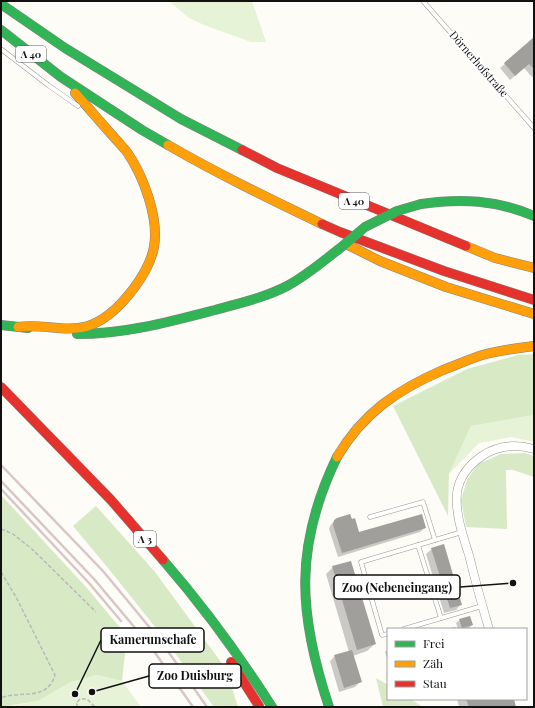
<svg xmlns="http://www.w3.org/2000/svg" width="535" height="708" font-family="'Playfair Display',serif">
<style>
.green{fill:#e7f3d7}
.forest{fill:#d8eac5}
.shadow{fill:#0003}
.building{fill:#a19f9c}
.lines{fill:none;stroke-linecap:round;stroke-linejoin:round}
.lane-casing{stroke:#979795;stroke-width:5}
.street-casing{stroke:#979795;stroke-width:9}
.fast-casing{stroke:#858482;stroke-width:10}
.slow-casing{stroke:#858482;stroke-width:10}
.jam-casing{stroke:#858482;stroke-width:10}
.path{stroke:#b9b9b8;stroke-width:1.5;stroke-dasharray:4 2;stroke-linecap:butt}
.lane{stroke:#fffffe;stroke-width:4}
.street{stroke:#fffffe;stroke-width:8}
.fast{stroke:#30b455;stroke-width:9}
.slow{stroke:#ff9f0a;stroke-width:9}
.jam{stroke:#e5322d;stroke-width:9}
.rail{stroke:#d9c6c7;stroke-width:2.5}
.fast-bridge-casing{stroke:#858482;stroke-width:10;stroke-linecap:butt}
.fast-bridge{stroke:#30b455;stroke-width:9}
.labels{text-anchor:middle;stroke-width:4;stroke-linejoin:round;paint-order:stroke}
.shield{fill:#fff;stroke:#585858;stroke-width:1}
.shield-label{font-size:10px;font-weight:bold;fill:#111}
.street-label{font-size:11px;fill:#111;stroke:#fff}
.leader{fill:none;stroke:#111;stroke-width:1.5}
.callout-dot{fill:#111;stroke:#fff;stroke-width:1.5}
.callout{fill:#fff;stroke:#111;stroke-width:1.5}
.callout-label{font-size:12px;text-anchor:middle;font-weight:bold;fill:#111}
</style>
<rect width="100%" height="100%" fill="#fdfcf7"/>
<g class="green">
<polygon points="169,1 252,1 266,42 251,42 204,25 189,18"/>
<polygon points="534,415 534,442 511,437 479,443 449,474 471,426"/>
<polygon points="97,675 122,681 141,707 6,707 38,701 71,682"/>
</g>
<g class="forest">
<polygon points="534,354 534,415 471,426 449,474 448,516 393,406 467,369 518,355"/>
<polygon points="525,453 534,456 534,477 513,470 506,470 507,529 466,527 461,500 467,480 478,464 501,454"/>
<polygon points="1,495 87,588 127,636 122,681 97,675 71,682 38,701 1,707"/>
<polygon points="96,506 155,572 226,669 238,707 214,707 164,638 108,568 73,526"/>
<polygon points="376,678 388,685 388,699 410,699 423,707 383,707"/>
</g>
<g class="shadow">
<polygon points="534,39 534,75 532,77 524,68 510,80 500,68"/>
<polygon points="334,521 358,534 425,528 420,532 338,557 329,529 330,526"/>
<polygon points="432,549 461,604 456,610 444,613 426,554"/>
<polygon points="333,567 375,644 367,651 353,656 360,682 355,687 339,692 330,661 335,656 349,652 326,574"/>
<polygon points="460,620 472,625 469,628 458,629 456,623"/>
<polygon points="455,627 456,629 448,629"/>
<polygon points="388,649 388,661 385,652"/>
<polygon points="457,699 513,699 514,707 459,707"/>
</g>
<g class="building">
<polygon points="534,37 534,69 529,64 515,76 504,63"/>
<polygon points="350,514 352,519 355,518 359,532 422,514 426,528 342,553 333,525 334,520 337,518"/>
<polygon points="444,544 462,605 450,608 431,548"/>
<polygon points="351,561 376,644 357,650 332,566"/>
<polygon points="470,616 473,625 462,628 459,619"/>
<polygon points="352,650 362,682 344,688 334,655"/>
<polygon points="466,699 514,699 516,707 469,707"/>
</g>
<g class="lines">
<g class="lane-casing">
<g id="lane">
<polyline points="423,1 534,128"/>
<polyline points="1,49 48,85 78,106"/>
<polyline points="370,517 423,502 435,540"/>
<polyline points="418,545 441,618"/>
<polyline points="404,629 482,606"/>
<polyline points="388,634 382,635 361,562 462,532"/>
</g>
</g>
<g class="street-casing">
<path id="street" d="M 489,629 C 482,605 475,580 469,555 C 463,536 455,514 457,493 C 459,477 469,465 482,456 C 498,445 516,444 534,449"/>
</g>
<g class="fast-casing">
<g id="fast">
<polyline points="1,4 65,48 181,119 242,150"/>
<polyline points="1,30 61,77 142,130 168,145"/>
<path d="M 421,204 C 461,198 497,200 534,216"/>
<polyline points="1,325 28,328"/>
<path d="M 77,334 C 125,334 169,322 215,310 C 239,303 264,298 287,286 C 306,276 322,262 339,249"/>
<path d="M 163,560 C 203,606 239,655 272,707"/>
<path d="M 329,707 C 298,614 294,546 337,457"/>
</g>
</g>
<g class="slow-casing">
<g id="slow">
<path d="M 168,145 C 218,174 270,199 322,224"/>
<polyline points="346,244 380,261 446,287 534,314"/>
<polyline points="466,246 495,258 534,268"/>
<path d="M 18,327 C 41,323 65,333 88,326 C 107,320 122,304 134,288 C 143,276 151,263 154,247 C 159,218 144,177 127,152 C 123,147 118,142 113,136 C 100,122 88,107 75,93"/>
<path d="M 337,457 C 363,413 397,390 443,370 C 457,365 471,358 486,354 C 502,350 518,348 534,346"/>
</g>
</g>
<g class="jam-casing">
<g id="jam">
<polyline points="242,150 277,168 466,246"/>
<polyline points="322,224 340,232 444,271 534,300"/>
<polyline points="1,387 111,500 163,560"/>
<polyline points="231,662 259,706"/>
</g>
</g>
<g class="path">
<polyline points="1,529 13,534 32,549 96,612"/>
<path d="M 1,572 L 16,597 L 55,675 C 47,702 20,690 1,698"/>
<polyline points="78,707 76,703 80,699 87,699 95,707"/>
</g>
<use href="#lane" class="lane"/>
<use href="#street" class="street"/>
<use href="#fast" class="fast"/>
<use href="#slow" class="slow"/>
<use href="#jam" class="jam"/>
<g class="rail">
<polyline points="1,465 103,571 160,640 207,707"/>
<polyline points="1,481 94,579 151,647 193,707"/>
<polyline points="1,489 89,583 121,621"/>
</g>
<g class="fast-bridge-casing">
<polyline id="fast-bridge" points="339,249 365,227 397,211 421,204"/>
</g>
<use href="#fast-bridge" class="fast-bridge"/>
</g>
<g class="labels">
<g class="shield">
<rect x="16" y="46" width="30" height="16" rx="3"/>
<rect x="339" y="193" width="30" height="16" rx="3"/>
<rect x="134" y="531" width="22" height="16" rx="3"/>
</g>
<g class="shield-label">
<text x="31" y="58">A 40</text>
<text x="354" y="205">A 40</text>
<text x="145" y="543">A 3</text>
</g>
<g class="street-label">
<text transform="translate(479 64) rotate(49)" y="4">Dörnerhofstraße</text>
</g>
</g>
<path class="leader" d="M513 583L460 587M75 694L101 640M92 692L149 676"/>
<g class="callout-dot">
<circle cx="513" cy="583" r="4"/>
<circle cx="75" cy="694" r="4"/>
<circle cx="92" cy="692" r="4"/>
</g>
<g class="callout">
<rect x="334" y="575" width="126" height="24" rx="4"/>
<rect x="101" y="628" width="103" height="24" rx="4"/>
<rect x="149" y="664" width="92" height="24" rx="4"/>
</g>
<g class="callout-label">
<text x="397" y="592">Zoo (Nebeneingang)</text>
<text x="153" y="644">Kamerunschafe</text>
<text x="195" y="680">Zoo Duisburg</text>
</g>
<rect width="535" height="708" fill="none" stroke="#111111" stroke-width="4"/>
<rect x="387" y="628" width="140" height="72" fill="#ffffff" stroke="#a0a0a0"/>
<rect x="395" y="641" width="20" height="6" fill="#30b455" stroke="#a0a0a0"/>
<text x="423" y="648" font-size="12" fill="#111111">Frei</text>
<rect x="395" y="661" width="20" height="6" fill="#ff9f0a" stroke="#a0a0a0"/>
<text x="423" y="668" font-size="12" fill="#111111">Zäh</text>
<rect x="395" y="681" width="20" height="6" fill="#e5322d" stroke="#a0a0a0"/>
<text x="423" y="688" font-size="12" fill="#111111">Stau</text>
</svg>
